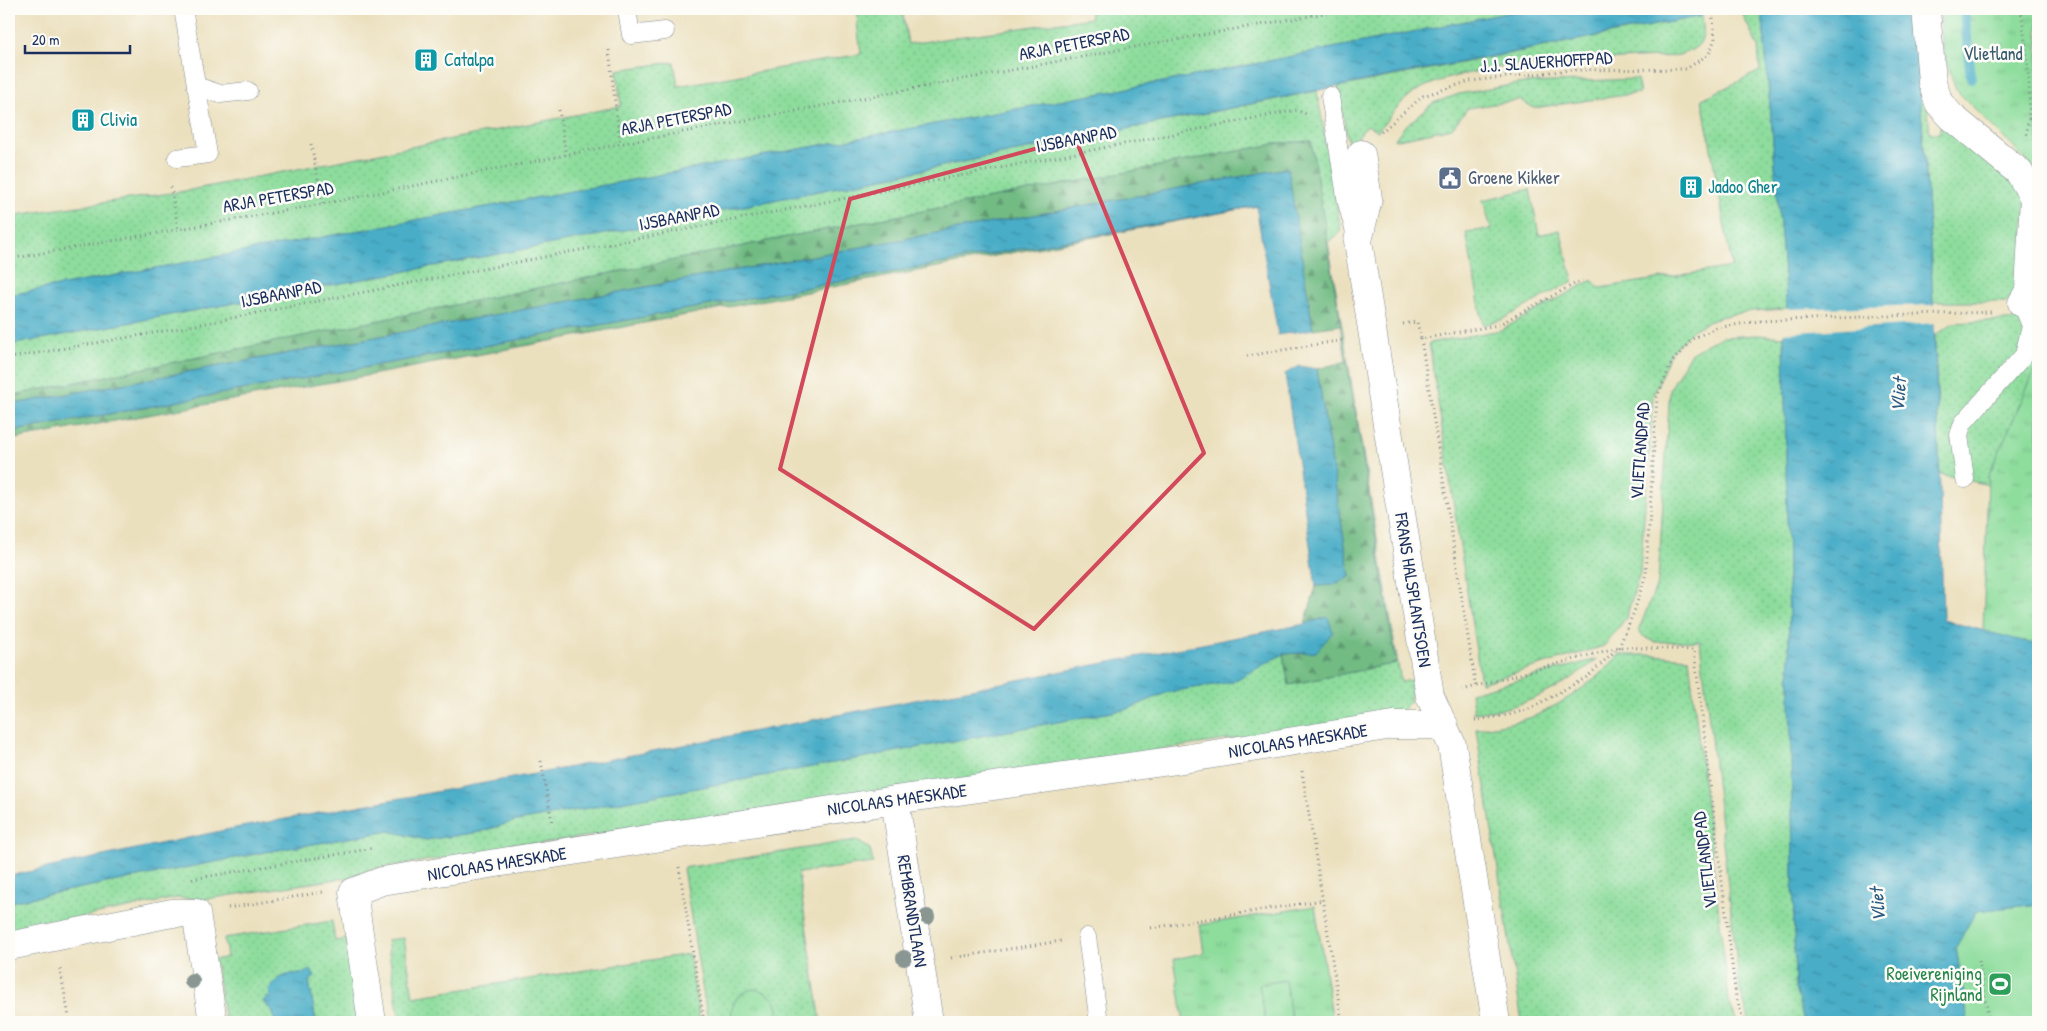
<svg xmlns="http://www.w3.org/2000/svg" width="2047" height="1031" font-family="'Patrick Hand',sans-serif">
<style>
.grass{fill:url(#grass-dots);stroke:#54867e}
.forest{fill:url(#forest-firs);stroke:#467671}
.park{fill:url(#park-tufts);stroke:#54867e}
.pitch{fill:#8edd9d;stroke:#54867e}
.water{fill:url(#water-ripples);stroke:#326e92}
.pier{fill:#ebe0be}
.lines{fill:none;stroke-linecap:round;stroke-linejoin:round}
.stream{stroke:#48adc7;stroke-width:10}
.service-casing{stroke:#83888e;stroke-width:19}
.minor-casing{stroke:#83888e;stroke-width:29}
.path{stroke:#83888e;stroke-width:3;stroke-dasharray:1 4;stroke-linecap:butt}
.service{stroke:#fff;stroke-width:18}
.minor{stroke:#fff;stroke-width:28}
.tree{fill:#899692}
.marked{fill:none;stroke:#d1495b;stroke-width:4;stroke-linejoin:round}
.labels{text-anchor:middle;stroke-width:5;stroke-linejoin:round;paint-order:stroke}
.street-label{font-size:18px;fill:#1b2f5e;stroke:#fdfcf7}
.park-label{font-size:18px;fill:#385a6e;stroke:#fdfcf7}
.culture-label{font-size:18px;fill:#0d838f;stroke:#fdfcf7;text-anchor:start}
.service-label{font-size:18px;fill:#4e5e75;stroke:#fdfcf7;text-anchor:start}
.leisure-label{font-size:18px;fill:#27864d;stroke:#fdfcf7;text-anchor:end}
.water-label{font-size:19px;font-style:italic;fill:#2b5b83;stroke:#fdfcf7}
</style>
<defs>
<pattern id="grass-dots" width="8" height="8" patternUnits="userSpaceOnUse" patternTransform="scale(1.25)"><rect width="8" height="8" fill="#8edd9d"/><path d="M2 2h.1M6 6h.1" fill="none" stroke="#7abe8a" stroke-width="1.8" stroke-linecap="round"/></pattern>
<pattern id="forest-firs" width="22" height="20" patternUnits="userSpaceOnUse" patternTransform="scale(1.25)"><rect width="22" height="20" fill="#72bc84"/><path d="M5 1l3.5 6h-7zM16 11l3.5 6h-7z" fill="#5d996f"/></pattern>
<pattern id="park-tufts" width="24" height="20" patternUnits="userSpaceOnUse" patternTransform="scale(1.25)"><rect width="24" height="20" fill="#8edd9d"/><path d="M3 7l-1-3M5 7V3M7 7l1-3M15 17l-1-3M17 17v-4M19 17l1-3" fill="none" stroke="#7abe8a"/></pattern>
<pattern id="water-ripples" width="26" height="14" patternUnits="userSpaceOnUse" patternTransform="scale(1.25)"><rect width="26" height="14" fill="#48adc7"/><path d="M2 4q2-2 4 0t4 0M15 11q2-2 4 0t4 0" fill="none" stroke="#3b8da5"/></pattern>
</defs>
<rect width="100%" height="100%" fill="#fdfcf7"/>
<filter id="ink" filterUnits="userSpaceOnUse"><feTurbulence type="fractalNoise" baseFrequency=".02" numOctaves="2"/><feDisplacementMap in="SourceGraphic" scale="10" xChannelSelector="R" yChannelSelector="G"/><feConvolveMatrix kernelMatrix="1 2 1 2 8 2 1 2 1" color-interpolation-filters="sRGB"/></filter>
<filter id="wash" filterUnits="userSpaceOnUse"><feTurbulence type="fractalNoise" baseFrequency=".0096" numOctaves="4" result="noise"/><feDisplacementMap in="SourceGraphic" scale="20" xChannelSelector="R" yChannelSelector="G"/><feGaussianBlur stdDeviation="1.12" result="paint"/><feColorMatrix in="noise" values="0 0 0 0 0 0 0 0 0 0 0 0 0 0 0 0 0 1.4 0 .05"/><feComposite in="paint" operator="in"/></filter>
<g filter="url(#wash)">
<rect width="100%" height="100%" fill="#ebe0be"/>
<g class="grass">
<polygon points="859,9 902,9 908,44 1091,18 1090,9 1526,9 1184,78 9,295 9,216 185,191 621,106 617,70 674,62 678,86 861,54 857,23"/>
<polygon points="1740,9 1762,9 1787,309 1752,311 1719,317 1694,329 1671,352 1653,396 1640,573 1626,618 1604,646 1481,683 1429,343 1501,330 1592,280 1600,288 1732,267 1702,99 1760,71 1758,47"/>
<polygon points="1913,9 1918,9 1930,133 1940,133 1940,118 2015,182 2026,202 2021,286 2008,302 1933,302 1925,158"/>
<path d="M 1702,16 C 1706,42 1701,49 1675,56 L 1513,65 C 1484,70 1436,77 1412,94 C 1398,104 1389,118 1378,131 L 1367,125 L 1349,149 L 1338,87 Z"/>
<polygon points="1637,79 1640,93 1534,108 1520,100 1468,108 1452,128 1394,140 1403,128 1433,103 1459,94 1524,83"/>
<polygon points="1317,91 1341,231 1328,242 1401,682 1412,680 1410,702 1398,714 372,869 351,877 206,899 177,898 9,932 9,902 266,852 390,831 426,840 480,832 512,822 1128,709 1168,692 1232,682 1283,654 1289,685 1396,663 1310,141 1280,143 792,236 9,396 9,345 600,235"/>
<polygon points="1530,189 1539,235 1560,230 1573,281 1501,320 1483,325 1466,232 1491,229 1483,200"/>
<polygon points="2038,295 2038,496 1940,474 1935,336 1953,323 2007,320 2036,316"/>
<polygon points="1757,335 1784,337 1795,987 1804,1022 1750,1022 1740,990 1700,641 1655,642 1641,635 1639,629 1658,582 1670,389 1690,354 1707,344 1722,337"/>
<path d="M 1619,655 L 1653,655 L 1689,658 L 1729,1001 L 1737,1022 L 1522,1022 L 1476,729 C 1497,725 1518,723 1537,715 C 1567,701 1598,679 1619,655 Z"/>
<path d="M 1597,659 C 1572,680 1544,697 1513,706 C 1500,710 1487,711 1474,713 L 1471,693 Z"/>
<polygon points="856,840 870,849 873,863 798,873 821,1022 708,1022 683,868"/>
<polygon points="332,921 335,941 346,939 359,1022 316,1022 309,981 304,974 298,973 271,1001 263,1001 273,1012 275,1022 225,1022 215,960 227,957 224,938"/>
<polygon points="404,938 413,997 689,954 700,1022 400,1022 387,940"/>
</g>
<g class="forest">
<polygon points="1311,141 1341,325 1313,329 1287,168 9,405 9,396 792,236 1280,143"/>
<polygon points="1257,206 393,371 9,440 9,432"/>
<polygon points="1347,361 1396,663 1289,685 1283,654 1316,652 1328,617 1305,624 1316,586 1333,585 1350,577 1317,369"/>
</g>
<g class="park">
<polygon points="1939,9 2038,9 2038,172 1956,90 1943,49"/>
<polygon points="2038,363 2038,1022 1978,1022 1972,973 1988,477"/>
<polygon points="1315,906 1333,1022 1184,1022 1174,959 1204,953 1200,925"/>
<path d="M 753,989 C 771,991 783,1004 776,1022 L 733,1022 C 728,1006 737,993 753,989 Z"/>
</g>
<g class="pitch">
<polygon points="2038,904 2038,1022 1968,1022 1956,947 1976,911"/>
<polygon points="1285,980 1292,1022 1266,1022 1259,985"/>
</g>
<g class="water">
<polygon points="1526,9 1738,9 1374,79 600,235 9,345 9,295 1184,78"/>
<path d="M 1762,9 L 1913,9 C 1921,107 1929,205 1933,303 C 1938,408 1941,514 1943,620 L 2038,645 L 2038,904 L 1976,911 L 1956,947 L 1968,1022 L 1804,1022 L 1795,987 L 1784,337 L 1787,309 Z"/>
<polygon points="1288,168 1313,329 1278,335 1256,206 9,432 9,405"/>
<polygon points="1299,366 1317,369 1350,577 1333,585 1316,586 1285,374"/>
<polygon points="1328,617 1333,632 1316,652 1283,654 1232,682 1168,692 1128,709 512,822 480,832 426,840 390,831 266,852 9,902 9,876 230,829 540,773 1305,624"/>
<path d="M 311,970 L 315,977 L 309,981 L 316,1022 L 275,1022 L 273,1012 L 263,1001 L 267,997 L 271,1000 L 269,990 C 273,986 278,978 284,976 C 293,972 302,975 311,970 Z"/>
</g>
<g class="pier">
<polygon points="1701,9 1722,9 1723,14 1703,18"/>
<polygon points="1936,305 1937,323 1782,333 1784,309"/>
</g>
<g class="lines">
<polyline class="stream" points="1964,9 1971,78"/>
</g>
</g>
<g filter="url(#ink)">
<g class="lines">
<g class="service-casing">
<g id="service">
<polyline points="627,9 631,35 665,31"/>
<polyline points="196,86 220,94 248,91"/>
<polyline points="1330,96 1347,203 1356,236"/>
<polyline points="177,158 208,154 183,9"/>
<polyline points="1965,479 1959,435 1963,423 2024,355 2031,326 2022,303"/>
<polyline points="1087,937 1099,1022"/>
</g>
</g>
<g class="minor-casing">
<g id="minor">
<polyline points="1926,9 1932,82 1939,103 1952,117 2019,172 2034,198 2029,291 2022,303"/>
<polyline points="1361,154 1368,199 1358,241 1430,696 1452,745 1496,1022"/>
<polyline points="895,800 929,1022"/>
<polyline points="9,946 172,913 196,913 213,1022"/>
<polyline points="372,1022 353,892 382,881 895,800 1177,760 1393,725 1444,725"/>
</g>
</g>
<g class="path">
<path d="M 2021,9 C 2026,51 2034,95 2026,137"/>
<polyline points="609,50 620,144"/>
<polyline points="559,110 566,155"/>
<polyline points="2029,119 2038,116"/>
<polyline points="1381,132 1423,96 1470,81 1571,70 1686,69 1709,54 1715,39 1712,9"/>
<polyline points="311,144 323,204"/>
<polyline points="171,187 178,229"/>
<polyline points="9,259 323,204 620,144 1118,50 1348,9"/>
<polyline points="1403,324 1417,322 1421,339 1498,325 1582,280"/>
<polyline points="1421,339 1476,688"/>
<polyline points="1247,356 1343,340"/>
<polyline points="9,358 165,331 1297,110 1306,114"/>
<polyline points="1462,690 1619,647 1694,650 1736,997 1744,1022"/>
<polyline points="1475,720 1509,715 1529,709 1587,677 1619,647 1634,612 1646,574 1657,397 1672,362 1692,339 1716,328 1759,321 1991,312"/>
<polyline points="541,761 552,822"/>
<polyline points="1302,771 1342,1022"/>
<polyline points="679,867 704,1022"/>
<polyline points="192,879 374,848"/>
<polyline points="228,908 323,892"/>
<polyline points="1151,928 1323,900"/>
<polyline points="951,958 1061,941"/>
<polyline points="1979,961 1989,1022"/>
<polyline points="60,969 70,1022"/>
</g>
<use href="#service" class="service"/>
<use href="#minor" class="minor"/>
</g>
<g class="tree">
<circle cx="927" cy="917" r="8"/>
<circle cx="904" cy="958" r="8"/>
<circle cx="192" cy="981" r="8"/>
</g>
</g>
<path class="marked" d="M 1075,138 L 1204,453 L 1034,629 L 780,469 L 850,199 Z"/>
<defs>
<g id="building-square" transform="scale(1.25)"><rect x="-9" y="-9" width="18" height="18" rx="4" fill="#0f9aa8" stroke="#fdfcf7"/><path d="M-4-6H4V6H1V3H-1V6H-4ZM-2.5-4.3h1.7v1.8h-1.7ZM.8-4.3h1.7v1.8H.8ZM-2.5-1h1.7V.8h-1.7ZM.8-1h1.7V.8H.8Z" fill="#fff"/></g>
<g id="civic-square" transform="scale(1.25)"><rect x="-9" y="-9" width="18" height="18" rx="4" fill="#5c6f8a" stroke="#fdfcf7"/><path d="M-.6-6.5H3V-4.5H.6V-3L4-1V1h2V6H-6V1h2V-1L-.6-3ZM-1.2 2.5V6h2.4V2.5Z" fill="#fff"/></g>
<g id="stadium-square" transform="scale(1.25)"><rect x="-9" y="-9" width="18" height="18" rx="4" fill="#2e9e5b" stroke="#fdfcf7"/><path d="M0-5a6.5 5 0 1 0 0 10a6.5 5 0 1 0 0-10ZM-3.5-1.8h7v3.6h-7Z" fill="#fff"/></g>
</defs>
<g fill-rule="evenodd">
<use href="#building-square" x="426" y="60"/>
<use href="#building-square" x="83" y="120"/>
<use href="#civic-square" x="1450" y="178"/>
<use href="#building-square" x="1691" y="187"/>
<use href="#stadium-square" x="2000" y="984"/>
</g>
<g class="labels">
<g class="street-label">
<text transform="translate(1074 44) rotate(-11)" y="6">ARJA PETERSPAD</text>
<text transform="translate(1546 62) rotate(-4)" y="6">J.J. SLAUERHOFFPAD</text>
<text transform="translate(676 119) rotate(-11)" y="6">ARJA PETERSPAD</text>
<text transform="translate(1076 139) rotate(-11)" y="6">IJSBAANPAD</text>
<text transform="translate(278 197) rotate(-10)" y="6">ARJA PETERSPAD</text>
<text transform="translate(679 217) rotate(-11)" y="6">IJSBAANPAD</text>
<text transform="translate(281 294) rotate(-11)" y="6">IJSBAANPAD</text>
<text transform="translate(1640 451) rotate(-86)" y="6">VLIETLANDPAD</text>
<text transform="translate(1413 590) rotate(81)" y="6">FRANS HALSPLANTSOEN</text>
<text transform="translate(1298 741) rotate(-9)" y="6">NICOLAAS MAESKADE</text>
<text transform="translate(897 800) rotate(-8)" y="6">NICOLAAS MAESKADE</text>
<text transform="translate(1705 860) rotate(-97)" y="6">VLIETLANDPAD</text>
<text transform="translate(497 864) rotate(-9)" y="6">NICOLAAS MAESKADE</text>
<text transform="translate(912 911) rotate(81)" y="6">REMBRANDTLAAN</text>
</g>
<g class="park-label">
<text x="1993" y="60">Vlietland</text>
</g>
<g class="culture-label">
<text x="444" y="66">Catalpa</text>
<text x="100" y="126">Clivia</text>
<text x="1708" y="193">Jadoo Gher</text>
</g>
<g class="service-label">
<text x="1468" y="184">Groene Kikker</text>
</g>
<g class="leisure-label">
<text x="1982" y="980">Roeivereniging<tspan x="1982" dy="21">Rijnland</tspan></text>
</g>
<g class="water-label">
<text transform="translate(1898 395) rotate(-86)" y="7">Vliet</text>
<text transform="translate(1877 905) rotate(-94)" y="7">Vliet</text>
</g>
</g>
<rect width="2047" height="1031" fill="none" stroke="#fdfcf7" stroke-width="30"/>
<path d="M25 45v8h105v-8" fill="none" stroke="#1b2f5e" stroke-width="2.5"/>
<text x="32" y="45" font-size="15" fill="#1b2f5e" stroke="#fdfcf7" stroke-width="4" paint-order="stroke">20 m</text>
</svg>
